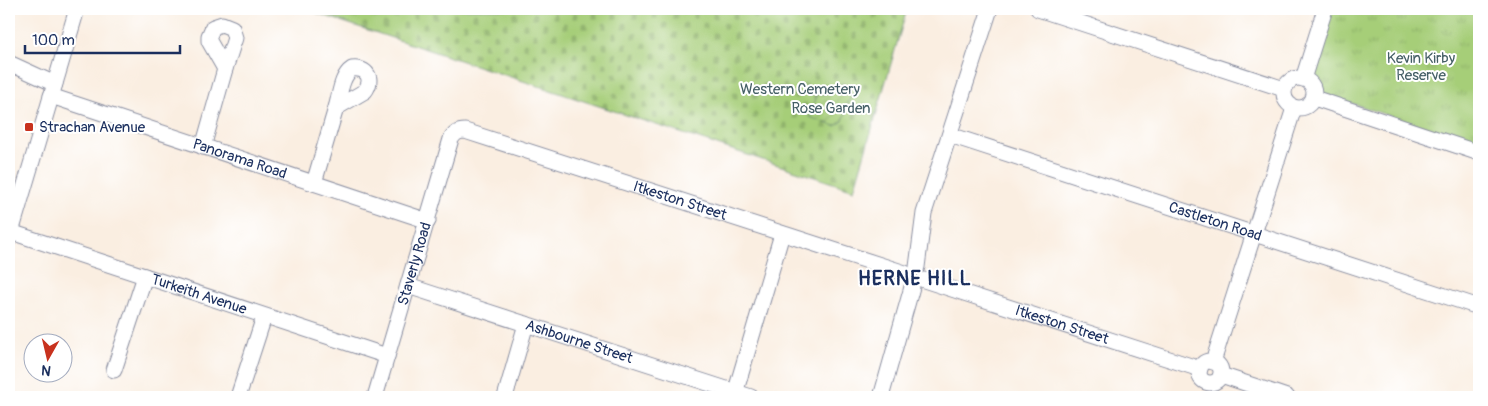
<svg xmlns="http://www.w3.org/2000/svg" width="1488" height="406" font-family="Pangolin,sans-serif">
<style>
.cemetery{fill:url(#cemetery-stones);stroke:#607e6b}
.park{fill:url(#park-tufts);stroke:#607e6b}
.garden{fill:url(#garden-furrows);stroke:#607e6b}
.lines{fill:none;stroke-linecap:round;stroke-linejoin:round}
.minor-casing{stroke:#8a8ea0;stroke-width:17}
.minor{stroke:#fff;stroke-width:15}
.poi-dot{fill:#c8321e;stroke:#fff;stroke-width:2}
.labels{text-anchor:middle;stroke-width:4;stroke-linejoin:round;paint-order:stroke}
.park-label{font-size:15px;fill:#455f66;stroke:#fff}
.poi-label{font-size:15px;fill:#1b2f5e;stroke:#fff;text-anchor:start}
.street-label{font-size:15px;fill:#1b2f5e;stroke:#fff}
.district-label{font-size:20px;font-weight:bold;letter-spacing:1px;fill:#1b2f5e;stroke:#fff}
</style>
<defs>
<pattern id="cemetery-stones" width="16" height="16" patternUnits="userSpaceOnUse" patternTransform="scale(1.25)"><rect width="16" height="16" fill="#a6ce78"/><path d="M2 7V4a2 2 0 0 1 4 0v3zM10 15v-3a2 2 0 0 1 4 0v3z" fill="#8eb16a"/></pattern>
<pattern id="park-tufts" width="24" height="20" patternUnits="userSpaceOnUse" patternTransform="scale(1.25)"><rect width="24" height="20" fill="#a6ce78"/><path d="M3 7l-1-3M5 7V3M7 7l1-3M15 17l-1-3M17 17v-4M19 17l1-3" fill="none" stroke="#8eb16a"/></pattern>
<pattern id="garden-furrows" width="10" height="10" patternUnits="userSpaceOnUse" patternTransform="scale(1.25)"><rect width="10" height="10" fill="#a6ce78"/><path d="M-1 1l2-2M0 10L10 0M9 11l2-2" fill="none" stroke="#8eb16a"/></pattern>
</defs>
<rect width="100%" height="100%" fill="#fff"/>
<filter id="ink" filterUnits="userSpaceOnUse"><feTurbulence type="fractalNoise" baseFrequency=".02" numOctaves="2"/><feDisplacementMap in="SourceGraphic" scale="10" xChannelSelector="R" yChannelSelector="G"/><feConvolveMatrix kernelMatrix="1 2 1 2 8 2 1 2 1" color-interpolation-filters="sRGB"/></filter>
<filter id="wash" filterUnits="userSpaceOnUse"><feTurbulence type="fractalNoise" baseFrequency=".0096" numOctaves="4" result="noise"/><feDisplacementMap in="SourceGraphic" scale="20" xChannelSelector="R" yChannelSelector="G"/><feGaussianBlur stdDeviation="1.12" result="paint"/><feColorMatrix in="noise" values="0 0 0 0 0 0 0 0 0 0 0 0 0 0 0 0 0 1.4 0 .05"/><feComposite in="paint" operator="in"/></filter>
<g filter="url(#wash)">
<rect width="100%" height="100%" fill="#faeee1"/>
<polygon class="cemetery" points="304,9 907,9 854,190"/>
<polygon class="park" points="1330,9 1479,9 1479,146 1321,93 1311,74"/>
<polygon class="garden" points="842,83 851,95 843,121 835,126 809,117 817,93 823,95"/>
</g>
<g filter="url(#ink)">
<g class="lines">
<g class="minor-casing">
<g id="minor">
<polyline points="1038,9 1284,89"/>
<polygon points="222,24 232,28 235,38 225,69 209,41 209,36 213,27"/>
<polyline points="9,63 55,84"/>
<path d="M 352,69 C 367,67 374,79 365,91 L 336,108 C 340,95 341,76 352,69 Z"/>
<circle cx="1299" cy="93" r="15"/>
<polyline points="1303,79 1325,9"/>
<path id="s1" d="M 51,96 L 428,221"/>
<polyline points="1314,98 1479,153"/>
<path id="s2" d="M 950,135 L 1479,307"/>
<polyline points="203,147 225,69"/>
<polyline points="314,183 336,108"/>
<path id="s3" d="M 11,232 L 387,356"/>
<polyline points="9,239 77,9"/>
<polyline points="917,267 924,213 990,9"/>
<path id="s4" d="M 924,280 L 1200,369"/>
<path id="s5" d="M 408,286 L 751,397"/>
<circle cx="1210" cy="372" r="11"/>
<polyline points="1213,362 1294,108"/>
<polyline points="114,370 145,276"/>
<polyline points="1221,375 1287,397"/>
<polyline points="238,397 264,317"/>
<path id="s6" d="M 375,397 L 451,139 C 455,133 458,131 465,131 L 905,273"/>
<polyline points="505,397 526,324"/>
<polyline points="734,397 782,234"/>
<polyline points="881,397 912,287"/>
</g>
</g>
<use href="#minor" class="minor"/>
</g>
</g>
<rect class="poi-dot" x="24" y="122" width="10" height="10" rx="2.5"/>
<g class="labels">
<g class="park-label">
<text x="1421" y="63">Kevin Kirby<tspan x="1421" dy="17">Reserve</tspan></text>
<text x="800" y="94">Western Cemetery</text>
<text x="831" y="113">Rose Garden</text>
</g>
<g class="poi-label">
<text x="39" y="132">Strachan Avenue</text>
</g>
<g class="street-label">
<text dy="5" stroke="none"><textPath href="#s1" startOffset="199">Panorama Road</textPath></text>
<text dy="5" stroke="none"><textPath href="#s6" startOffset="512">Itkeston Street</textPath></text>
<text dy="5" stroke="none"><textPath href="#s2" startOffset="279">Castleton Road</textPath></text>
<text dy="5" stroke="none"><textPath href="#s6" startOffset="139">Staverly Road</textPath></text>
<text dy="5" stroke="none"><textPath href="#s3" startOffset="198">Turkeith Avenue</textPath></text>
<text dy="5" stroke="none"><textPath href="#s4" startOffset="145">Itkeston Street</textPath></text>
<text dy="5" stroke="none"><textPath href="#s5" startOffset="180">Ashbourne Street</textPath></text>
</g>
<g class="district-label">
<text x="915" y="285">HERNE HILL</text>
</g>
</g>
<rect width="1488" height="406" fill="none" stroke="#fff" stroke-width="30"/>
<g transform="translate(48 358) rotate(188)"><circle r="24" fill="#ffffff" stroke="#a4acbf"/>
<path d="M0-4L9 19L0 12L-9 19Z" fill="#c8321e"/>
<text y="-8" font-size="14" font-weight="bold" text-anchor="middle" fill="#1b2f5e">N</text>
</g>
<path d="M25 45v8h155v-8" fill="none" stroke="#1b2f5e" stroke-width="2.5"/>
<text x="32" y="45" font-size="15" fill="#1b2f5e" stroke="#ffffff" stroke-width="4" paint-order="stroke">100 m</text>
</svg>
